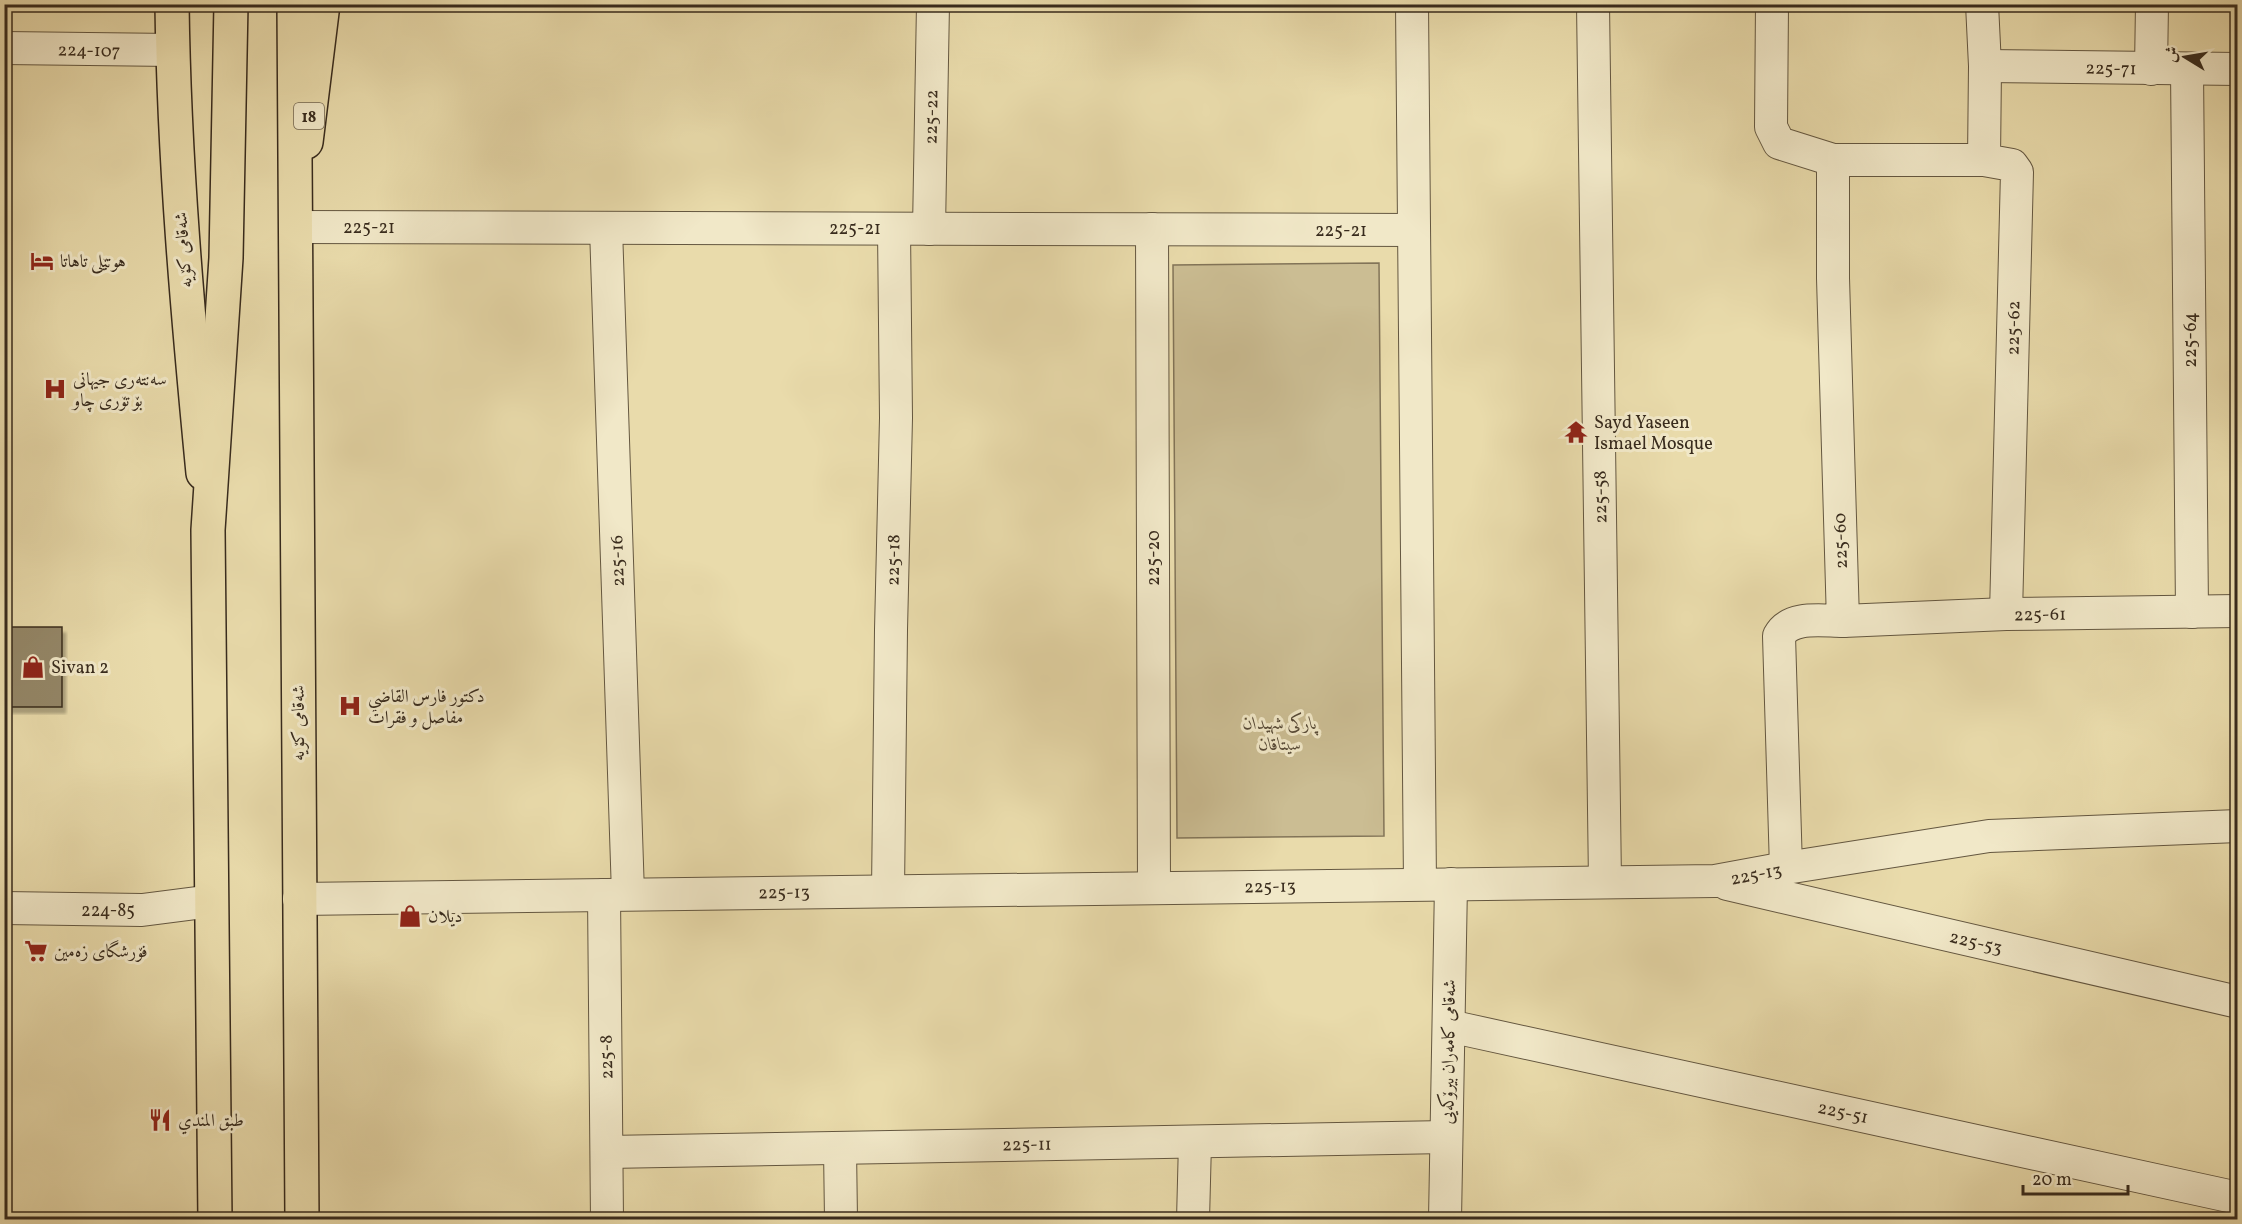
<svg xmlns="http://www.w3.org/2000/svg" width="2242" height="1224" font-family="Vollkorn,Amiri,serif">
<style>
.green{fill:#cbbd93;stroke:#827458;stroke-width:1.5}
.building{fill:#948767;stroke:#382b1d;stroke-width:1.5;filter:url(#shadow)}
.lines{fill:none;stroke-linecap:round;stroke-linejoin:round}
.street-casing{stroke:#645740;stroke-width:34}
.primary-casing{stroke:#382b1d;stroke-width:36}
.highway-casing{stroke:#382b1d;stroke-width:36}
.street{stroke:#f1e8c8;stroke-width:32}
.primary{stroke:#e9dbab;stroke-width:33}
.highway{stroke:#e9dbab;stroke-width:33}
.labels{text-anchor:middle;stroke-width:6;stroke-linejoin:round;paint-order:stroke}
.shield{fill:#f1e8c8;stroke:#706450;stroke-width:1.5}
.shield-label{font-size:16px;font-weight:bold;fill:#382b1d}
.street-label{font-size:18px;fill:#382b1d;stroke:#f1e8c8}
.poi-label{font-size:18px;fill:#382b1d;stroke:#f1e8c8;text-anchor:start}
.park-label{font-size:18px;font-style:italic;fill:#554835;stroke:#f1e8c8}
</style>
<defs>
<filter id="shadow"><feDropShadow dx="3.5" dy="6" stdDeviation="1.5" flood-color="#0004"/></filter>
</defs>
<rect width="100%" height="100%" fill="#e9dbab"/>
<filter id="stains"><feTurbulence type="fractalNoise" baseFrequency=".00333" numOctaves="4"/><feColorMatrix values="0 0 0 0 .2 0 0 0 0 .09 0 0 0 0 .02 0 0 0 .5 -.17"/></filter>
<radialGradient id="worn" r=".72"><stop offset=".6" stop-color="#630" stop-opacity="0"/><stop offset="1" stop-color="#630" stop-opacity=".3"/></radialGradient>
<polygon class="green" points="1379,263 1384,836 1177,838 1173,265"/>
<rect class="building" x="4" y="627" width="58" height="80"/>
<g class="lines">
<g class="street-casing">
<g id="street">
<polyline points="1412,4 1420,884"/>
<polyline points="1593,4 1605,882"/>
<polyline points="1772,4 1771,127 1779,143 1833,160 1984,160"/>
<polyline points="1982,4 1985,66 1984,160 2012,165 2017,172 2006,614"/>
<polyline points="4,48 173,50"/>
<polyline points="1985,66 2238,69"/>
<polyline points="2151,69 2152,4"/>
<polyline points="2187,69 2192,612"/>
<polyline points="295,227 1414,230"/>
<polyline points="606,228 628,894"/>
<polyline points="929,229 933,4"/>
<polyline points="1152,229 1154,888"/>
<polyline points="1843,621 2006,614 2238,611"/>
<path d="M 1786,868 L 1779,636 C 1790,615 1822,621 1843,621 L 1833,278 L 1833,160"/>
<polyline points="1727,884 2238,1002"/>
<polyline points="888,891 891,630 896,418 894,229"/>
<polyline points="604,895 607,1220"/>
<polyline points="299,899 1715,881 1786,868 1989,836 2238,826"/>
<polyline points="4,908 142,910 212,901"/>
<polyline points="1449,1026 2238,1198"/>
<polyline points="840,1148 841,1220"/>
<polyline points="607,1152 1446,1137"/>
<polyline points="1193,1220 1195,1142"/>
<polyline points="1445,1220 1451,884"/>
</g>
</g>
<g class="primary-casing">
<g id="primary">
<path d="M 172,4 C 174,161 188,317 203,473"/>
<polyline points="306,142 323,4"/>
</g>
</g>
<g class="highway-casing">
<g id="highway">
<polyline points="294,4 302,1220"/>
<polyline points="215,1220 208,530 226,258 231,4"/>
</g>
</g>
<use href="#street" class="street"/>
<use href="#primary" class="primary"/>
<use href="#highway" class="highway"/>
</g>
<defs>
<g id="hotel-bare" transform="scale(1.8)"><path d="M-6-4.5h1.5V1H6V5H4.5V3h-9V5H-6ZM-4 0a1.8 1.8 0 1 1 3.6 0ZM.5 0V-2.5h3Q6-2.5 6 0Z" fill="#8f2418" stroke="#f1e8c8" stroke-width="2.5" paint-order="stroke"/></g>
<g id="hospital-bare" transform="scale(1.8)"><path d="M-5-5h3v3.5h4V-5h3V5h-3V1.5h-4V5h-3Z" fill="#8f2418" stroke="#f1e8c8" stroke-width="2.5" paint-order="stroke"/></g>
<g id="temple-bare" transform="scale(1.8)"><path d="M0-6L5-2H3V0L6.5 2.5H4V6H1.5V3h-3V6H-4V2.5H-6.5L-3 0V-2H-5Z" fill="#8f2418" stroke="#f1e8c8" stroke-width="2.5" paint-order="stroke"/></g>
<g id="shop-bare" transform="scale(1.8)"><path d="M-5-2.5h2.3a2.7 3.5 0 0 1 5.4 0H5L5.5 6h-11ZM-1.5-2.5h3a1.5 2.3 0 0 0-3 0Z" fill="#8f2418" stroke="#f1e8c8" stroke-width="2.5" paint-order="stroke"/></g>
<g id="supermarket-bare" transform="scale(1.8)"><path d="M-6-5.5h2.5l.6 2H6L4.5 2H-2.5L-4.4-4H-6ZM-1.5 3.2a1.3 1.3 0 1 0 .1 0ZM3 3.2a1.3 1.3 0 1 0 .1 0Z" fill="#8f2418" stroke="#f1e8c8" stroke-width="2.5" paint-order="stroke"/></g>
<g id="restaurant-bare" transform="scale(1.8)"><path d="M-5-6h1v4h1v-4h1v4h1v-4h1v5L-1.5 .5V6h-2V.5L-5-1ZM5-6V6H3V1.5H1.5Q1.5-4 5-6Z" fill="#8f2418" stroke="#f1e8c8" stroke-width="2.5" paint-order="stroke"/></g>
</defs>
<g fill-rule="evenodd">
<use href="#hotel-bare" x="42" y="261"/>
<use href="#hospital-bare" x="55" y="389"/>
<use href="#temple-bare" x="1576" y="432"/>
<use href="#shop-bare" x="33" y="667"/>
<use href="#hospital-bare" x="350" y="706"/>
<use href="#shop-bare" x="410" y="916"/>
<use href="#supermarket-bare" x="36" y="951"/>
<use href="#restaurant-bare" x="160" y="1120"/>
</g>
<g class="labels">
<rect class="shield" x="294" y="103" width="30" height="26" rx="4.5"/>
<g class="shield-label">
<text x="309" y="122">18</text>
</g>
<g class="street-label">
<text transform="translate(89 50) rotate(1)" y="6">224-107</text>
<text transform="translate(2111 68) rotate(1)" y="6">225-71</text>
<text transform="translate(931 117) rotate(-89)" y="6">225-22</text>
<text x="369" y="233">225-21</text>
<text x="855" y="234">225-21</text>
<text x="1341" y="236">225-21</text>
<text transform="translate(183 250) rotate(-94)" y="6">شەقامی کۆیە</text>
<text transform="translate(2013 328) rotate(-89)" y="6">225-62</text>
<text transform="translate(2190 340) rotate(-90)" y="6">225-64</text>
<text transform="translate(1600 497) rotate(-91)" y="6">225-58</text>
<text transform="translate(1840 541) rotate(-92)" y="6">225-60</text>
<text transform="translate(1153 558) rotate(-90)" y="6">225-20</text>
<text transform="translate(893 560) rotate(-89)" y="6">225-18</text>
<text transform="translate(617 561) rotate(-92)" y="6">225-16</text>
<text transform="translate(2040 614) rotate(-1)" y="6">225-61</text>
<text transform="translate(298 723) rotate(-90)" y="6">شەقامی کۆیە</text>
<text transform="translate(1756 874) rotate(-11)" y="6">225-13</text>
<text transform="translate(1270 886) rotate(-1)" y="6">225-13</text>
<text transform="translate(784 892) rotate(-1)" y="6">225-13</text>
<text x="108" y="916">224-85</text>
<text transform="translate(1976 942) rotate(13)" y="6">225-53</text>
<text transform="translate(1448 1052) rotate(-89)" y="6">شه‌قامی كامەران بیرۆكەیی</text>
<text transform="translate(606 1057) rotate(-91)" y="6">225-8</text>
<text transform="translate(1843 1112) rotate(12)" y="6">225-51</text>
<text transform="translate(1027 1144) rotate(-1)" y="6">225-11</text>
</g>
<g class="poi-label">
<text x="60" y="267">هوتێلی تاهاتا</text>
<text x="73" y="385">سەنتەری جیهانی<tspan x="73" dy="21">بۆ تۆری چاو</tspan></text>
<text x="1594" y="428">Sayd Yaseen<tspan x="1594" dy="21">Ismael Mosque</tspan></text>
<text x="51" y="673">Sivan 2</text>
<text x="368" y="702">دكتور فارس القاضي<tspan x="368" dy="21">مفاصل و فقرات</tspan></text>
<text x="428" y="922">دیلان</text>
<text x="54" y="957">فۆرشگای زەمین</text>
<text x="178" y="1126">طبق المندي</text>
</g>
<g class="park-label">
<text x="1280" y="729">پارکی شهیدان<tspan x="1280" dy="21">سیتاقان</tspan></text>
</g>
</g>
<rect width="2242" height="1224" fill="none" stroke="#e9dbab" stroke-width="24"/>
<rect x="6" y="6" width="2230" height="1212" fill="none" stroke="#382b1d" stroke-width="3"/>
<rect x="12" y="12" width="2218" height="1200" fill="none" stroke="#382b1d" stroke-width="1.5"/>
<g transform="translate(2185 57) rotate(281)" stroke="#f1e8c8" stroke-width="4.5" paint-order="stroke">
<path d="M0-4.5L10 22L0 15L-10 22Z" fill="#382b1d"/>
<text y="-9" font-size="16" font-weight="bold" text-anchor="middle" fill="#382b1d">ش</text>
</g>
<path d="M2023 1185v9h105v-9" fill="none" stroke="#382b1d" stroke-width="3"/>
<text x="2032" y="1185" font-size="18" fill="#382b1d" stroke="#f1e8c8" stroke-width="4.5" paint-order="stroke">20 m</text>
<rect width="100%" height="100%" filter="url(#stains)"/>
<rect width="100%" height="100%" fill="url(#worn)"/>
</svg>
